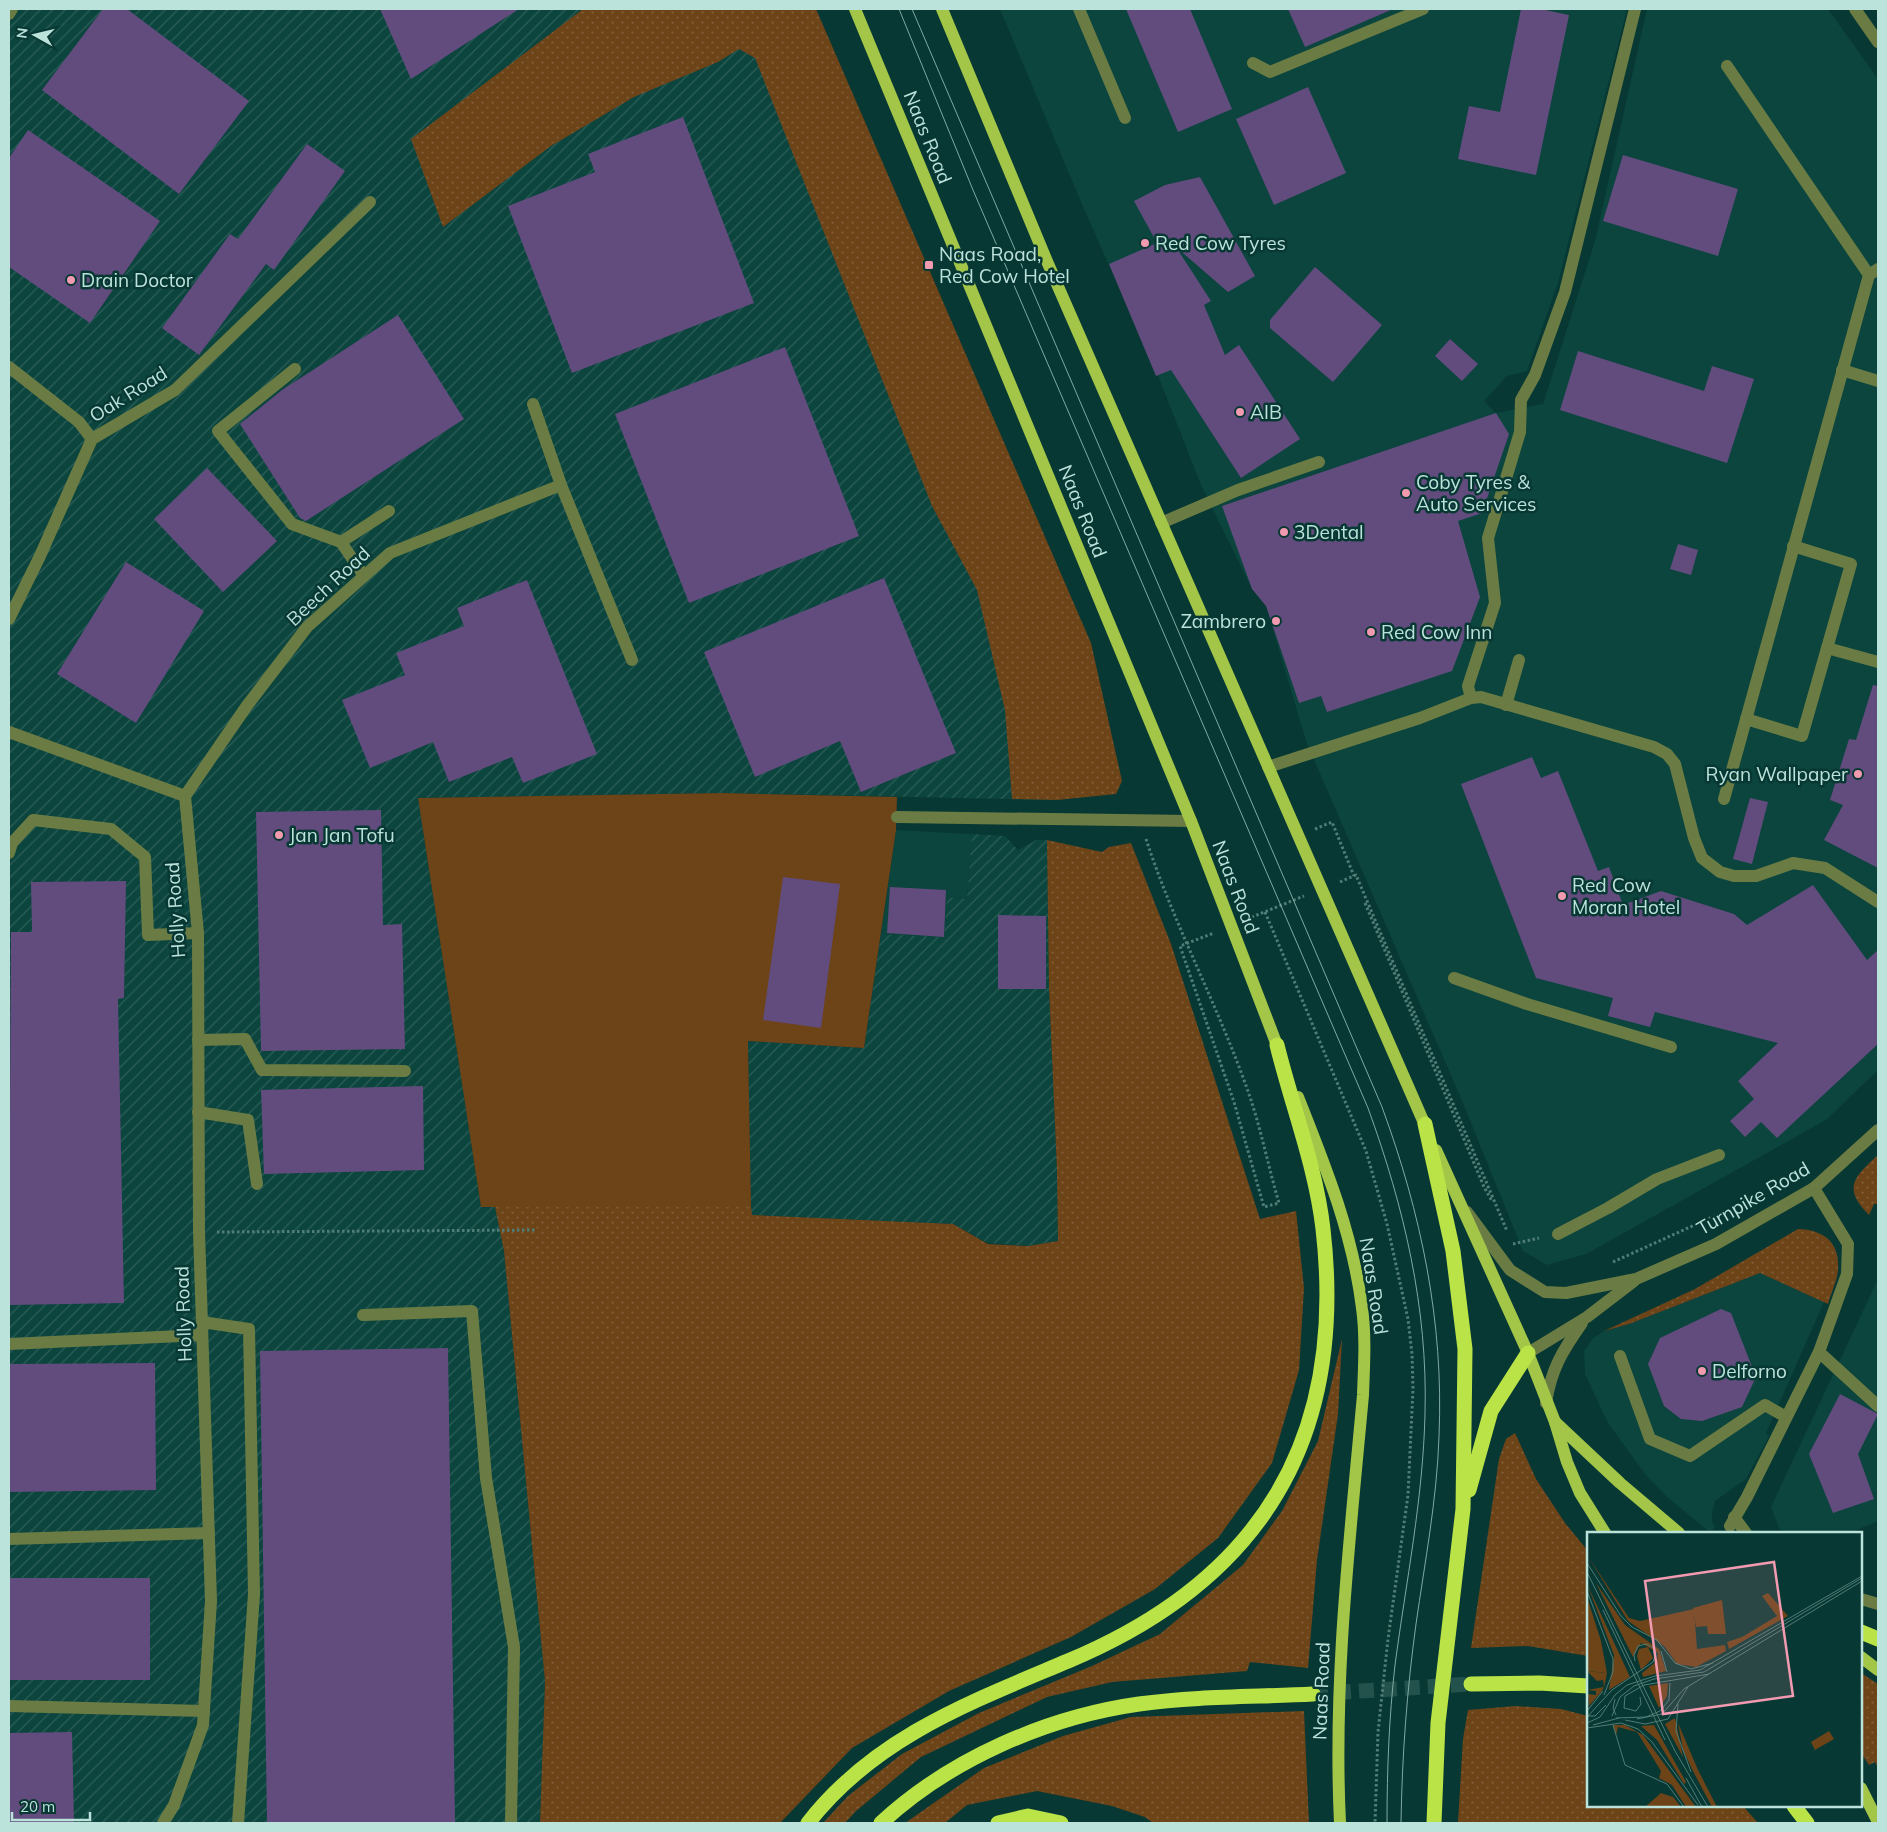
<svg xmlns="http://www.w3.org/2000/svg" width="1887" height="1832" font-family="Mulish,sans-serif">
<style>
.built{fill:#0c443e}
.industrial{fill:url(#industrial-furrows)}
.grass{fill:url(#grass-dots)}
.green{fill:#6d4318}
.building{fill:#624c7e}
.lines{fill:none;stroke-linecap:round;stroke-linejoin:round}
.highway-tunnel{stroke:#23524c;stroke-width:15;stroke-dasharray:15 8;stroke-linecap:butt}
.path{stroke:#517d77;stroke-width:3;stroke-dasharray:2.5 2.5;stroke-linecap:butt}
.minor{stroke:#6a7c43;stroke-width:12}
.major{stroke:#a3c649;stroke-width:12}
.highway{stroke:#bae347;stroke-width:15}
.tram{stroke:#80aaa4;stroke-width:1}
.poi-dot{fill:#f29ab0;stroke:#083833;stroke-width:2}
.labels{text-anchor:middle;stroke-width:5;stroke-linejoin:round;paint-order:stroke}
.street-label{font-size:19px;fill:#bbe2db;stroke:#083833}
.poi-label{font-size:19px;fill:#bbe2db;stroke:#083833;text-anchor:start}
.inset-road{fill:none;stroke:#507c76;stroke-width:1}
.view{fill:#f29ab0;fill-opacity:0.15;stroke:#f29ab0;stroke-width:2.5}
.inset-edge{fill:none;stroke:#bbe2db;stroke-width:2.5}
</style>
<defs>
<pattern id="industrial-furrows" width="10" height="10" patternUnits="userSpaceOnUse" patternTransform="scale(1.25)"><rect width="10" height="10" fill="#0c443e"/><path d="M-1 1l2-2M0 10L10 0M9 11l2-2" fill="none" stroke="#2d5f59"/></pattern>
<pattern id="grass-dots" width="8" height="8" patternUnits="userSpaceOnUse" patternTransform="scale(1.25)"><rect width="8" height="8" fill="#6d4318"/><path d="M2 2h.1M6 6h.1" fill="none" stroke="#805e39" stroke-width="1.8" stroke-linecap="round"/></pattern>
</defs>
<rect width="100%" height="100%" fill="#083833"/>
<g class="built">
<polygon points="1000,9 1627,9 1558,283 1527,371 1507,376 1484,401 1496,413 1543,404 1595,241 1647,9 1828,9 1878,79 1878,1070 1826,1120 1586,1254 1547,1265 1523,1251 1463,1103 1306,741 1266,606 1252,589 1201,485 1159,378 1081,202"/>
<polygon points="896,830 972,834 967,899 947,897 944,937 881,934"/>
<polygon points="1760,1273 1824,1302 1766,1433 1769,1436 1746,1479 1715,1501 1712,1512 1712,1522 1715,1527 1711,1533 1667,1497 1645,1474 1608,1423 1585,1374 1584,1351 1593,1338 1604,1331 1629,1324"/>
<polygon points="1878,1279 1878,1521 1849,1533 1794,1533 1780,1530 1771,1507"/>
</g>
<g class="industrial">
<polygon points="9,9 815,9 1057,800 722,793 418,798 481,1206 495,1207 504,1251 545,1681 540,1823 9,1823"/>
<polygon points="972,834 1005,836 1018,850 1036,840 1047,840 1049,988 1057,1171 1058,1241 1028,1246 988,1243 953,1224 751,1215 748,1041 864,1048 881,934 944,937 947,897 967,899"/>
</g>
<g class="grass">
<polygon points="583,9 816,9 1091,643 1122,781 1116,794 1057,800 1012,799 1005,710 977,590 932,506 755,58 739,49 718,62 634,97 551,146 443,227 411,139"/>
<polygon points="1047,840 1102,852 1109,847 1131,843 1171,944 1260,1219 1296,1211 1304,1288 1299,1370 1272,1463 1218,1538 1155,1589 1071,1637 949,1691 852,1748 780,1823 540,1823 545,1681 504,1251 495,1207 751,1207 752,1215 953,1224 988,1244 1028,1246 1058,1241 1057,1171 1049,988"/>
<path d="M 1878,1155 L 1878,1204 L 1874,1204 L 1869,1215 C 1842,1188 1854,1177 1878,1155 Z"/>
<path d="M 1798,1229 C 1824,1230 1840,1242 1838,1270 C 1837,1281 1831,1293 1828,1304 L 1760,1273 L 1629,1324 L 1604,1331 L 1695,1289 Z"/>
<polygon points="1342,1339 1338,1414 1317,1560 1308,1668 1250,1662 1247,1671 1112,1682 1047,1697 921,1757 856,1811 845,1823 823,1823 848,1796 902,1754 979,1713 1092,1666 1160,1634 1243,1565 1282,1511 1318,1441"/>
<polygon points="1515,1433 1536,1479 1565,1523 1588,1551 1588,1656 1528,1646 1471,1648 1499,1459 1506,1439"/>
<polygon points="1861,1673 1878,1684 1878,1768 1875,1762 1869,1765 1861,1753"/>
<polygon points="1515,1706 1561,1709 1588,1716 1588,1806 1743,1806 1758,1823 1458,1823 1463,1739 1468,1710"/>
<polygon points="1304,1711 1309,1823 1153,1823 1145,1817 1112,1806 1037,1791 967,1805 945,1823 905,1823 984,1768 1063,1736 1131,1717"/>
</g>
<polygon class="green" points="722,793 897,797 896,830 864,1048 748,1041 751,1207 481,1207 418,798"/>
<g class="building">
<polygon points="103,9 127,9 249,101 179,194 42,90"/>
<polygon points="380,9 519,9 411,79"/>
<polygon points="1126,9 1190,9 1232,109 1178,132"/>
<polygon points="1288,9 1393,9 1305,47"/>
<polygon points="1521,9 1540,9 1569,15 1536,175 1458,159 1469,106 1500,112"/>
<polygon points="1308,87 1346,173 1274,205 1236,119"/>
<polygon points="683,117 754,303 572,373 508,206 595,172 588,154"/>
<polygon points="28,130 160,221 90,323 9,267 9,158"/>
<polygon points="307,144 345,171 274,270 266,264 199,355 162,328 230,234 238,239"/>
<polygon points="1623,155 1738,189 1718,256 1603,221"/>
<polygon points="1200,177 1255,276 1228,292 1176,247 1211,301 1204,305 1225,355 1239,345 1300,439 1241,478 1171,370 1156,376 1109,264 1157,243 1134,201 1165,185"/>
<polygon points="1315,267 1382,325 1333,382 1270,328 1270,320"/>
<polygon points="398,315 464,419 306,521 300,518 240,424 282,390"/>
<polygon points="1450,339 1478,364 1462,381 1435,356"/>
<polygon points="785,347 859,536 689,603 615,414"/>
<polygon points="1578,351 1704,391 1712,366 1754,379 1727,463 1560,410"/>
<polygon points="1496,413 1509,434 1482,513 1458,521 1480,597 1452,671 1327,712 1321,696 1299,703 1266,606 1252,589 1222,506"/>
<polygon points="207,468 277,541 223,592 154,519"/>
<polygon points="1678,544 1698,550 1691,575 1670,569"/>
<polygon points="126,562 204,611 136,723 57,674"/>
<polygon points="884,578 956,753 861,792 840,741 755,777 704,652"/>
<polygon points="527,580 597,754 523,783 512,757 449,782 433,742 370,768 342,700 405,675 396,653 464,626 457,608"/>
<polygon points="1873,685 1878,686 1878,868 1824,840 1843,805 1830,800 1849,739 1856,740"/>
<polygon points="1532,757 1541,778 1558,771 1598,871 1609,867 1623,905 1661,891 1734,914 1747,925 1813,885 1867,960 1878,950 1878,1044 1777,1138 1761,1122 1745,1137 1730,1121 1754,1099 1738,1081 1778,1043 1655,1012 1650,1027 1608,1016 1613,998 1536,978 1461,784"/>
<polygon points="1750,798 1768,802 1752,864 1733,859"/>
<polygon points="381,810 383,925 402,924 405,1049 261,1051 256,812"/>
<polygon points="783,877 840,884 821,1028 763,1020"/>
<polygon points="126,881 124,998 118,999 124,1303 9,1305 11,932 32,932 31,882"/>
<polygon points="890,887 946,890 944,937 887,933"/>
<polygon points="998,915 1046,916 1046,989 998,989"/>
<polygon points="423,1086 424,1170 264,1174 261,1090"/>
<polygon points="1721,1309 1731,1313 1756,1377 1742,1407 1702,1421 1681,1419 1664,1406 1648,1364 1660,1338"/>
<polygon points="448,1348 455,1823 267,1823 260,1351"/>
<polygon points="155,1363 156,1490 9,1492 9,1364"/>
<polygon points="1840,1394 1878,1414 1858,1454 1874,1499 1833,1513 1809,1454"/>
<rect x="9" y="1578" width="141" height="102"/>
<polygon points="72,1732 74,1823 9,1823 9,1733"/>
</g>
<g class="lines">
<polyline class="highway-tunnel" points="1313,1694 1471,1684"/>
<g class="path">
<polyline points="1315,829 1332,822 1354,876"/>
<path d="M 1146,839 C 1175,928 1221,1011 1251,1100 C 1262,1134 1269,1169 1279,1203 L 1264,1207 L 1234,1102 L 1180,946 L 1214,933"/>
<polyline points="1340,882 1356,875 1507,1231"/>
<polyline points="1365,903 1484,1187 1492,1201"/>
<polyline points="1265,912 1366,1151 1387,1224 1408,1319 1412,1354 1413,1389 1408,1495 1388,1639 1378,1732 1375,1823"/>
<polyline points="1247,919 1304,896"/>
<polyline points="217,1232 537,1230"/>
<polyline points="1513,1244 1539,1238"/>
<polyline points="1613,1262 1763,1194"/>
</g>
<g class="minor">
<polyline points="1079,9 1125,118"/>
<polyline points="1855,9 1878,42"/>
<polyline points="9,14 12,9"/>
<polyline points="1253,63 1270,72 1423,9"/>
<polyline points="1727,66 1869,275"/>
<polyline points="9,367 79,422 92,439"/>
<polyline points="295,369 218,431 292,524 341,542"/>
<polyline points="1842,370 1878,381"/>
<polyline points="533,404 561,485 632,660"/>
<polyline points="1161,523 1238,490 1319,462"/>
<polyline points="364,576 341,542 389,511"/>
<polyline points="9,619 40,556 92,439 175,390 370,202"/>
<polyline points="1827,648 1878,662"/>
<polyline points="1471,698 1468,686 1495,603 1488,538 1520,432 1521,400 1535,375 1565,292 1635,9"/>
<polyline points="1506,705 1519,660"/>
<polyline points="1746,719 1802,736 1851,564 1793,546"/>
<polyline points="9,732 185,796"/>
<polyline points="1268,767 1420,718 1471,698 1481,697 1654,747 1667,754 1675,764 1694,838 1702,858 1720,872 1734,876 1756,876 1793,863 1825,868 1878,902"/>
<polyline points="185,796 246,707 307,627 390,553 561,485"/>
<polyline points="1724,799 1869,275 1878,269"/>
<polyline points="897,817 1191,821"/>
<polyline points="9,853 12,843 33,820 111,829 145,857 148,935 198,933"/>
<polyline points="1454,978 1527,1004 1671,1047"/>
<polyline points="198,1040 245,1039 262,1070 405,1071"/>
<polyline points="198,1112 248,1120 257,1184"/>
<polyline points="1467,1212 1510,1270 1545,1292 1566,1293 1636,1279 1716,1244 1814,1188 1878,1130"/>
<polyline points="1558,1234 1608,1208 1657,1179 1719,1155"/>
<polyline points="363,1315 472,1311 486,1478 514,1647 511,1823"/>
<polyline points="202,1322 249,1329 254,1594 238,1823"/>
<polyline points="9,1344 202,1335"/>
<polyline points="1819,1352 1878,1406"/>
<polyline points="1528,1353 1587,1317 1634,1281"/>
<polyline points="1620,1356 1650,1439 1690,1456 1765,1405 1786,1417"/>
<path d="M 1546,1403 C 1551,1369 1563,1350 1582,1323"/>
<polyline points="1734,1517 1746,1533"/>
<polyline points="1730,1526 1747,1497 1819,1352 1847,1274 1848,1244 1814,1188"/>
<polyline points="9,1539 209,1533"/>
<polyline points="1861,1599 1878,1604"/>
<polyline points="9,1706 204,1711"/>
<polyline points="163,1823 174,1805 203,1725 211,1601 199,1232 198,933 185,796"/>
</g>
<g class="major">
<polyline points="855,9 1191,821 1280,1053"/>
<polyline points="942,9 1046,259 1428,1132"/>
<path d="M 1298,1097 C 1325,1165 1353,1234 1362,1308 C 1366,1337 1364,1366 1363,1395 C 1350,1538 1333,1680 1340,1823"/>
<polyline points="1436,1150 1528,1353 1555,1422 1567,1462 1580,1493 1605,1533"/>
<polyline points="1555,1422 1620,1483 1679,1533"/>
<polyline points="1861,1657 1878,1670"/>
<polyline points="1861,1788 1878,1822"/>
</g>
<g class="highway">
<polyline points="1425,1124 1453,1251 1465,1349 1463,1509 1438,1723 1434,1823"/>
<polyline points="1469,1490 1491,1411 1528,1353"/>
<polyline points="1861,1632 1878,1639"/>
<polyline points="1471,1684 1539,1683 1588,1686"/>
<polyline points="1794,1806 1807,1823"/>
<path d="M 808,1823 C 875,1737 971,1702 1068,1661 C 1262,1580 1347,1438 1323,1229 C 1316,1167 1292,1106 1277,1045"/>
<path d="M 881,1823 C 950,1759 1047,1717 1139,1704 C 1196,1696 1256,1697 1313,1694"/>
<polyline points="998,1823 1028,1816 1061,1823"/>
</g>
<g class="tram">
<path d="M 899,9 L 973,190 L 1368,1108 C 1404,1207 1428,1308 1425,1414 C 1423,1499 1406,1582 1395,1665 C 1389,1718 1387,1770 1387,1823"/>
<path d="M 912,9 L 1382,1107 C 1421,1213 1444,1322 1439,1436 C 1437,1499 1425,1561 1416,1624 C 1407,1690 1402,1756 1401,1823"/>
</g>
</g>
<g class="poi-dot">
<circle cx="1145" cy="243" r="5"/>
<rect x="924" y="260" width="10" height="10" rx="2.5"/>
<circle cx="71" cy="280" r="5"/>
<circle cx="1240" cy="412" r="5"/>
<circle cx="1406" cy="493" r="5"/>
<circle cx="1284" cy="532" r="5"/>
<circle cx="1276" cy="621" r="5"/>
<circle cx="1371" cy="632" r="5"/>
<circle cx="1858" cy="774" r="5"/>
<circle cx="279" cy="835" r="5"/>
<circle cx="1562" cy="896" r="5"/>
<circle cx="1702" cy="1371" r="5"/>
</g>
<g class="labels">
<g class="street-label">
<text transform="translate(928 137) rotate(68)" y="7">Naas Road</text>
<text transform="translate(128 394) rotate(-32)" y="7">Oak Road</text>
<text transform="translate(1083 511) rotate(68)" y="7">Naas Road</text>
<text transform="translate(328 586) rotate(-43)" y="7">Beech Road</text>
<text transform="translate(1236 887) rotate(69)" y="7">Naas Road</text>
<text transform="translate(175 910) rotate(-94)" y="7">Holly Road</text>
<text transform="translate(1753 1198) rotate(-30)" y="7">Turnpike Road</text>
<text transform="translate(1374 1286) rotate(81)" y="7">Naas Road</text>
<text transform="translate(183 1314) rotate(-92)" y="7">Holly Road</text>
<text transform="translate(1321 1691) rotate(-88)" y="7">Naas Road</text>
</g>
<g class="poi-label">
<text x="1155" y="250">Red Cow Tyres</text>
<text x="939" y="261">Naas Road,<tspan x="939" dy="22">Red Cow Hotel</tspan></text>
<text x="81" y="287">Drain Doctor</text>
<text x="1250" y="419">AIB</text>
<text x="1416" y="489">Coby Tyres &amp;<tspan x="1416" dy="22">Auto Services</tspan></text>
<text x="1294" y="539">3Dental</text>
<text x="1266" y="628" text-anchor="end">Zambrero</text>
<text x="1381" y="639">Red Cow Inn</text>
<text x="1848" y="781" text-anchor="end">Ryan Wallpaper</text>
<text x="289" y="842">Jan Jan Tofu</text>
<text x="1572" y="892">Red Cow<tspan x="1572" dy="22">Moran Hotel</tspan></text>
<text x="1712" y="1378">Delforno</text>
</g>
</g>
<g transform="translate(1587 1532)">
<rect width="275" height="275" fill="#083833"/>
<path d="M 0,23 L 42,86 L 53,89 L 107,77 L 110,117 L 138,113 L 139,119 L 109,135 L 90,132 L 77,114 L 41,89 ZM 9,51 L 38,93 L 72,117 L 79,139 L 56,145 L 55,141 L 70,129 L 71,121 L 54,111 L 46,125 ZM 0,52 L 43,145 L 22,158 L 27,123 ZM 181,61 L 201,84 L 142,117 L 140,110 L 155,105 L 190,84 L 175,64 ZM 61,115 L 66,126 L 54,138 L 50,124 L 52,117 ZM 0,139 L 20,141 L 18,151 L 17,155 L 15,159 L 2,174 L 1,162 L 9,163 L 9,159 L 0,158 L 17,155 L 16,148 L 10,149 ZM 81,151 L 80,164 L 72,176 L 62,154 ZM 88,186 L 96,225 L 78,192 ZM 91,191 L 111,238 L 130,275 L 125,275 L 107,241 L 96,218 ZM 26,193 L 38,193 L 56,203 L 109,275 L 99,275 L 85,253 L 72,246 L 74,239 L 50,200 L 31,195 L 29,203 ZM 67,193 L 99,250 L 97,252 L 70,208 L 54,194 ZM 242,199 L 247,207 L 228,218 L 224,210 ZM 74,261 L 86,265 L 94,275 L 58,275 Z" fill="#6d4318"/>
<path d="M 0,65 L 14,109 L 20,141 L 0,139 ZM 135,68 L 139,102 L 121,102 L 120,94 L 109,95 L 106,76 Z" fill="#6d4318"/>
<path class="inset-road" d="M 0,31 L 34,84 L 45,95 L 70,108 L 88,131 L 104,137 L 126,131M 0,40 L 88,219 L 121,275M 0,59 L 26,127 L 26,140 L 17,163M 16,78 L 78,208M 74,119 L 80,140M 53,165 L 54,172 L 49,179 L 37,176 L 38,164 L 57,153 L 122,142M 28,167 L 26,176 L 29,183M 91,172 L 89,199 L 104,240M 0,179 L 16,159M 0,184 L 8,184 L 19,173M 25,184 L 33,165 L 47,154 L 67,147 L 117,140 L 275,46M 0,185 L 25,158 L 66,130 L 69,121 L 67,116 L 59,112 L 51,114 L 47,123 L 48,129M 29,186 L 59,185 L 73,179 L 82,168 L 83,151M 50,187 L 75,182 L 97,157 L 275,49M 38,188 L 58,192 L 81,187 L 101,155M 0,191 L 13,185 L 28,163 L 40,153 L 68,144 L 113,138 L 275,44M 6,193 L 32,186M 26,193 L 38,233 L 80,252 L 97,275M 0,196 L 34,191 L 51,197 L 65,210 L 111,273M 99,246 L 115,275"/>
<path class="view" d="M 187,30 L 206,164 L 76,182 L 58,49 Z"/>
<rect width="275" height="275" class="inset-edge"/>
</g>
<rect width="1887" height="1832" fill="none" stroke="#bbe2db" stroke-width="20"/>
<g transform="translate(35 35) rotate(278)" stroke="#083833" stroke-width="4" paint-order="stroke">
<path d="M0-4L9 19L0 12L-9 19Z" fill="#bbe2db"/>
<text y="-8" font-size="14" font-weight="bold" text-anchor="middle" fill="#bbe2db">N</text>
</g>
<path d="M12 1812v8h78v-8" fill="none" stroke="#bbe2db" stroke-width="2.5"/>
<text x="20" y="1812" font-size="15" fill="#bbe2db" stroke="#083833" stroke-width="4" paint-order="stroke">20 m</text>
</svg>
